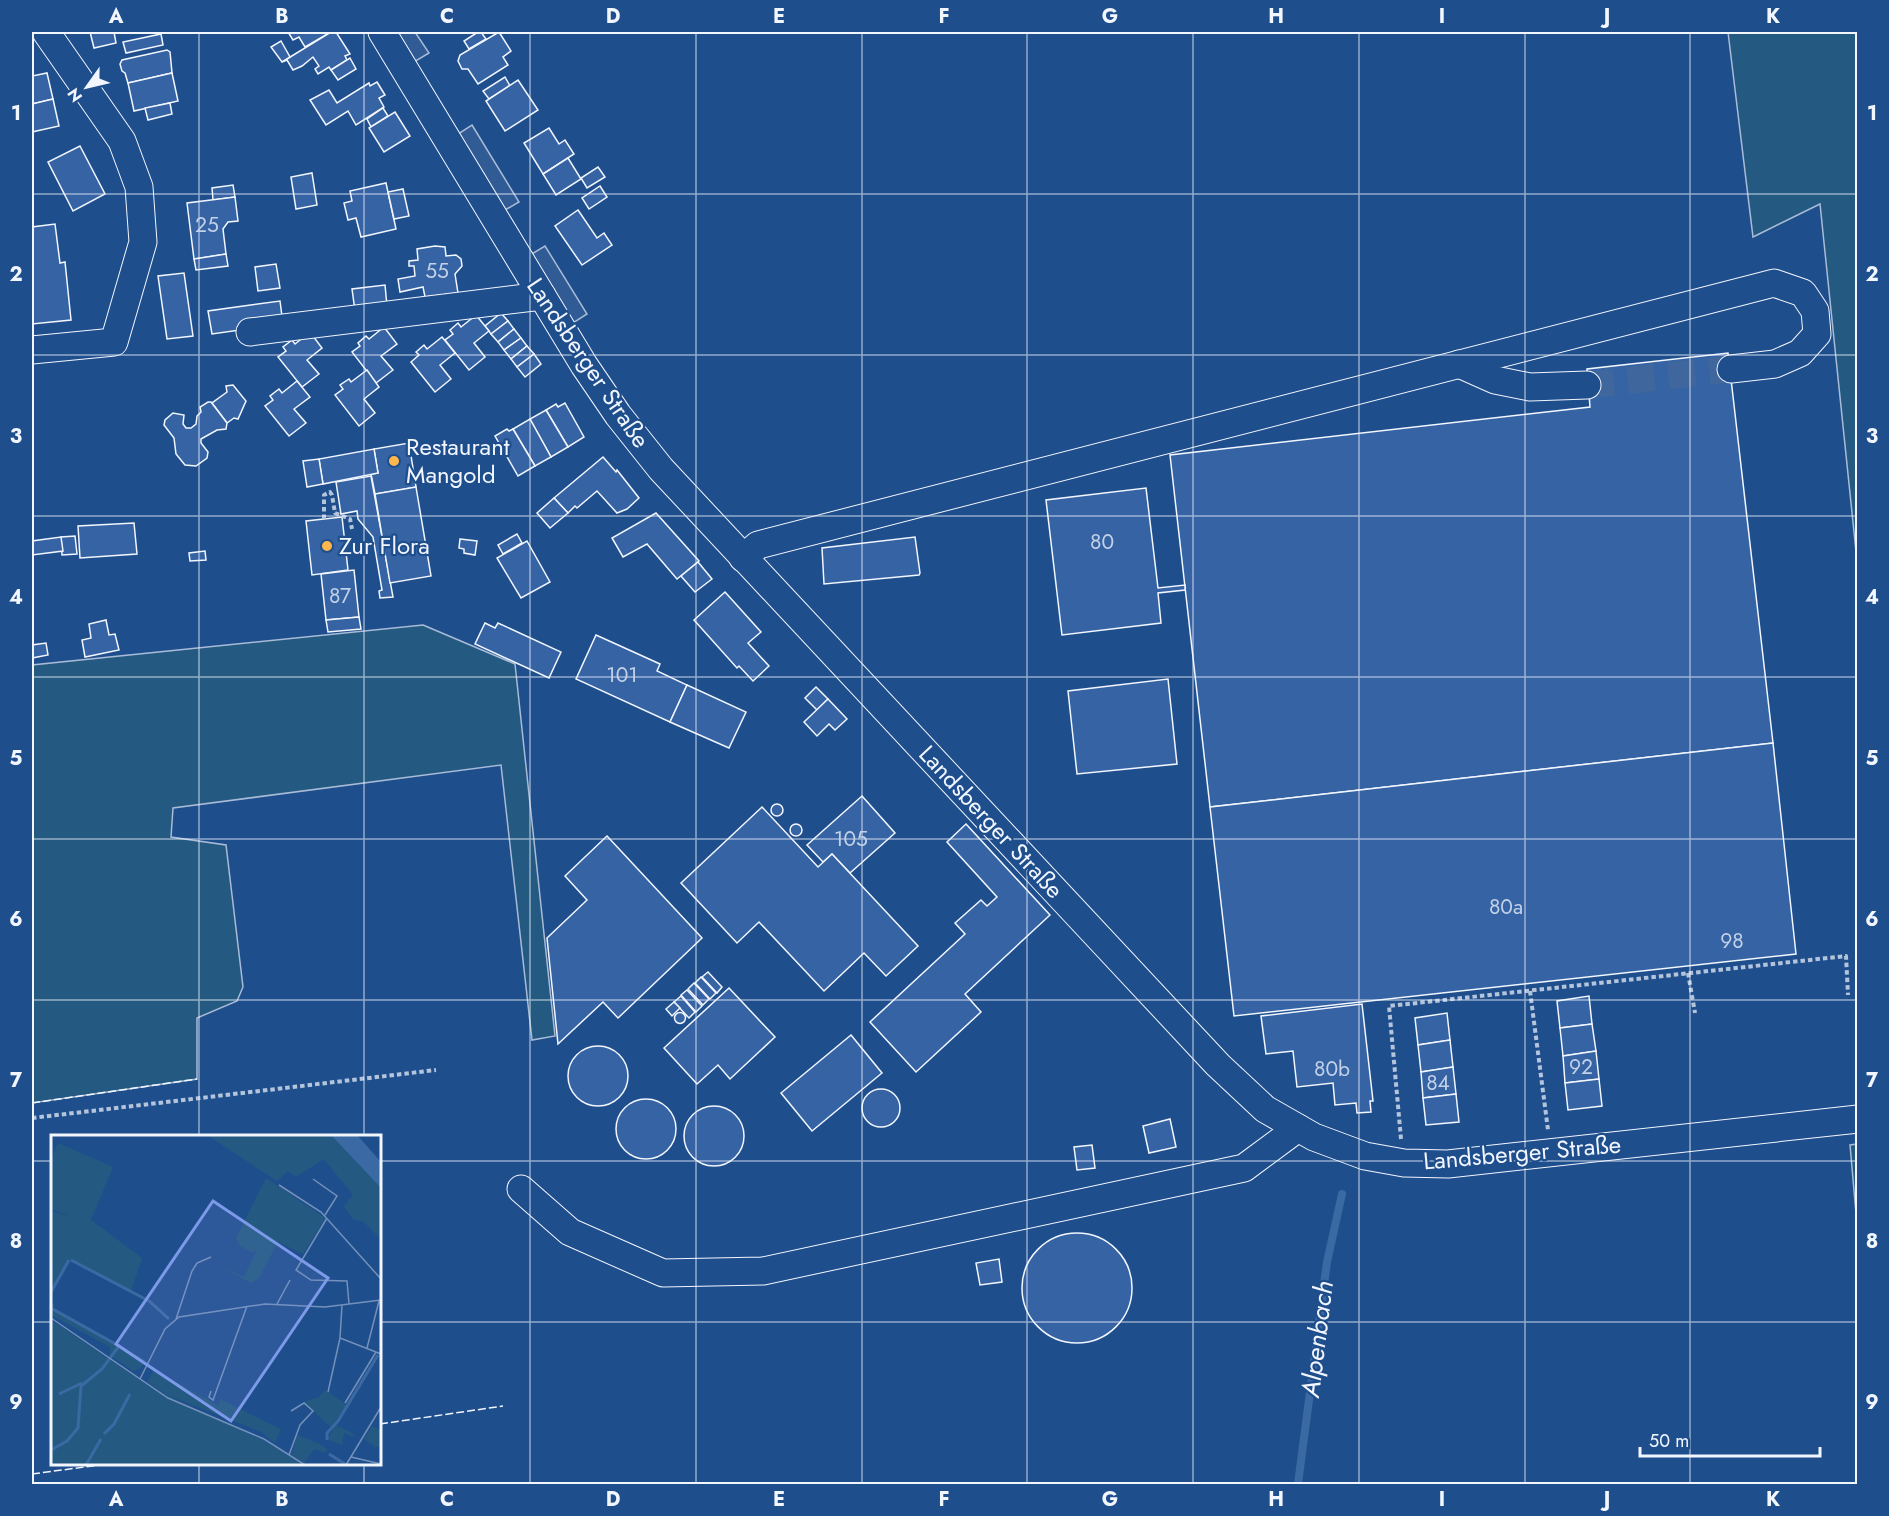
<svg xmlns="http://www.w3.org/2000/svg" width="1889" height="1516" font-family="Jost,sans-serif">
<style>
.green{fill:#245a82;stroke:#a8bbd7;stroke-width:1.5}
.parking{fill:#305b95;stroke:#a8bbd7;stroke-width:1.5}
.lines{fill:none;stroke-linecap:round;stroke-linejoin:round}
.stream{stroke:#3b69a3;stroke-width:8}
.building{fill:#3563a3;stroke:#f2f6ff;stroke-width:1.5}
.minor-tunnel{stroke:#3f679d;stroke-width:27;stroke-dasharray:27 14;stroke-linecap:butt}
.minor-casing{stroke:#f2f6ff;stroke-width:29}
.path{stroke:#b3c4dc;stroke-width:4;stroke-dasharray:4.5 3;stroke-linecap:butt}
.minor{stroke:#1f4e8c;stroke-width:27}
.fence{stroke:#f2f6ff;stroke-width:1.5;stroke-dasharray:8 3;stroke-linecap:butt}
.grid{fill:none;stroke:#f2f6ff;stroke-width:1.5;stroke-opacity:0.55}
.poi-dot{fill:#ffb74d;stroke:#1f4e8c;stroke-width:2}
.labels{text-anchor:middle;stroke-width:4.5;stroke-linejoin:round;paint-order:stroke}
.number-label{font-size:21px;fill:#c3d1e8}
.street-label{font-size:24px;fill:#f2f6ff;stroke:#1f4e8c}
.poi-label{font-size:24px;fill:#f2f6ff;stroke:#1f4e8c;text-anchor:start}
.water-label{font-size:26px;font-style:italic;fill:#f2f6ff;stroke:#1f4e8c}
.inset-river{fill:none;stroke:#3b69a3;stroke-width:3}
.inset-road{fill:none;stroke:#7391ba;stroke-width:1.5}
.view{fill:#7d9aea;fill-opacity:0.15;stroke:#7d9aea;stroke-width:3}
.inset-edge{fill:none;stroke:#f2f6ff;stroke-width:3}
.neatline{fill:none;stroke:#f2f6ff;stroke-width:2}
.grid-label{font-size:20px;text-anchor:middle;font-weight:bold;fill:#f2f6ff}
</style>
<rect width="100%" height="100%" fill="#1f4e8c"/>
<g class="green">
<polygon points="1728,32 1857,32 1857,561 1820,204 1753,237"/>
<polygon points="423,625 515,664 555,1036 532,1040 501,765 173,808 171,837 226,845 243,987 237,1001 197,1018 197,1079 32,1103 32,665"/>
<polygon points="1857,1144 1858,1144 1857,1225 1850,1145"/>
</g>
<g class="parking">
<polygon points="395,32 415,32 429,53 414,62"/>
<polygon points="472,125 519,202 505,210 458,134"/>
<polygon points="545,246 587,314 573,323 530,255"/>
</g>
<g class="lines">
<polyline class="stream" points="1298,1484 1327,1262 1342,1194"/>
</g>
<g class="building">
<polygon points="90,32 114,32 116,43 94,48"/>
<polygon points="288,32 331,32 305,47 299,37 293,40"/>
<polygon points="331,32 336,32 350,54 345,56 347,60 331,70 329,67 318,74 315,69 319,66 313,57 302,66 293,70 287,60 282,62"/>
<polygon points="478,32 481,32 486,39 469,49 464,41"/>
<polygon points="499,32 511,51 503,57 508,65 478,84 468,69 462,69 458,61 460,55"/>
<polygon points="161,34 163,45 126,53 123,42"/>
<polygon points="281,41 290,57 282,62 271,47"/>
<polygon points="167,50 170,52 172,73 128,83 125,73 122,71 120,64 122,60"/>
<polygon points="350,58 356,69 338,80 331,70"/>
<polygon points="47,73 53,99 32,104 32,76"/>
<polygon points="172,73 178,101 134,111 128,83"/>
<polygon points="505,77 510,86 489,99 483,91"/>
<polygon points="518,80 538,110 505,131 486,101"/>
<polygon points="377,82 385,95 379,98 384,107 356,125 348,111 326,125 310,100 329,90 337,103 369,83 370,86"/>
<polygon points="53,99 59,126 32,132 32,104"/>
<polygon points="170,103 172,114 148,120 145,108"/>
<polygon points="383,108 388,116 371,127 367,119"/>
<polygon points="395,112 410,136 384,152 369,128"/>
<polygon points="549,128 559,144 565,140 574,154 543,174 524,143"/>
<polygon points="80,146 105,194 73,211 48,162"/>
<polygon points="568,158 581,179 556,195 543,174"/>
<polygon points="598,167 605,177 587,188 581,178"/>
<polygon points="312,173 317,205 296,209 291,177"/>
<polygon points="386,183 396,229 361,237 356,218 348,220 344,203 352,201 350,191"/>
<polygon points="233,185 235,197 213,200 212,188"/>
<polygon points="600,186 607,197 589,209 582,198"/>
<polygon points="403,189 409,216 394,219 388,192"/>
<polygon points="235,197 238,221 228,222 223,229 226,254 194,259 187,203"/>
<polygon points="578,210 597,238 604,233 612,245 582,265 555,226"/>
<polygon points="55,224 60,263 65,262 71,320 32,324 32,227"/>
<polygon points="435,246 445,247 446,256 456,255 461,259 462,266 455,274 458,293 425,297 423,287 400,292 398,279 415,276 414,266 409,266 409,261 418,260 417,249"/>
<polygon points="226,254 228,266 196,270 194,259"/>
<polygon points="276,264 280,288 258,291 255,267"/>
<polygon points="184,273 193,336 167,339 158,276"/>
<polygon points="385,285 387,306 355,311 352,289"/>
<polygon points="280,301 283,324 212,334 208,311"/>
<polygon points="501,313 508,321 491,334 485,326"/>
<polygon points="476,315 489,331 474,343 485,357 469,370 445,340 453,334 450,330 458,323 461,327"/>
<polygon points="508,321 514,329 498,342 491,334"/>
<polygon points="384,327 397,344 381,356 393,370 376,383 352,352 360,346 358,343 366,336 369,339"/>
<polygon points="514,329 521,338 504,350 498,342"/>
<polygon points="310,332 322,348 307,360 319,374 302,387 278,357 286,351 283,347 292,340 295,344"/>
<polygon points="442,337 455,353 440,365 451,379 435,392 411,362 419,355 416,352 424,345 427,349"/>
<polygon points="521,338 527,346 511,359 504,350"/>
<polygon points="527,346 534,354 517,367 511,359"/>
<polygon points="1728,353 1773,743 1210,807 1170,455 1590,407 1587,369"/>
<polygon points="534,354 541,364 525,377 517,367"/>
<polygon points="367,370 379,387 364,399 375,413 359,426 335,395 343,389 340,385 349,379 351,382"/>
<polygon points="297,381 310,397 294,409 306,423 289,436 265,406 273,400 270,396 279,389 282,393"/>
<polygon points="233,385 246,401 238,419 234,418 227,423 212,403 227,392 226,386"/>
<polygon points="208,402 211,402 227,423 226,429 217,430 201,439 201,443 208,452 207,458 196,466 185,465 176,454 174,438 164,425 165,420 173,413 184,415 183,424 186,428 191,428 196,424 197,416 201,412 200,407"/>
<polygon points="565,403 584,437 568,447 546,410 556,404 558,407"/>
<polygon points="546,410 568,447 551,457 530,419"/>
<polygon points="530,419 551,457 535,466 513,429"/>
<polygon points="507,429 509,431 513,429 535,466 518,476 495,436"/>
<polygon points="409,443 416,487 375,494 371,474 378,473 374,449"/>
<polygon points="374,449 378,473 323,484 319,459"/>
<polygon points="603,457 616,472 617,470 639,498 627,509 617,513 597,491 577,508 575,506 568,513 554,498"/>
<polygon points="319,459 323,484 307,487 303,461"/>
<polygon points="371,476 393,597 380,598 379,591 382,590 373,537 358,519 357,511 341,514 336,482"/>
<polygon points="416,487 431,576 390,583 375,494"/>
<polygon points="1146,488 1158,588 1185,585 1185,590 1158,593 1161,623 1062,635 1046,500"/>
<polygon points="554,498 568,513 550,528 537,513"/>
<polygon points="656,513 699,561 677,579 647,544 623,557 612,538"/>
<polygon points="342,517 348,570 312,575 306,521"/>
<polygon points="134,523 137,554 80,558 78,526"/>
<polygon points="517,534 522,543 503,554 498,545"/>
<polygon points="75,536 77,554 62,555 61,537"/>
<polygon points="61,537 63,551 32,555 32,541"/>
<polygon points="915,537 920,573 919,575 824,584 822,548"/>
<polygon points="460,539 477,541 475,555 464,553 464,549 459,548"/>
<polygon points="527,541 550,582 521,598 497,558"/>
<polygon points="205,551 206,560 190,561 189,553"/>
<polygon points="698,562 712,579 695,592 681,576"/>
<polygon points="354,570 359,617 326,620 321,574"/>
<polygon points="725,592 761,632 748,643 769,666 753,681 739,666 737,668 694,620"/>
<polygon points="359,617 361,629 328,632 326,620"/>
<polygon points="106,620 109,635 115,634 119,650 85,657 82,640 91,638 89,624"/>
<polygon points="485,623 495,628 498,623 561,652 549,678 475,644"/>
<polygon points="596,635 660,664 657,671 687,685 670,722 576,679"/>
<polygon points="46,643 48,655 32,658 32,645"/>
<polygon points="1168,679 1177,764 1077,774 1068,691"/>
<polygon points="687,685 746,712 729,748 670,722"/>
<polygon points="816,687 828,699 817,710 805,698"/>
<polygon points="828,699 847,719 835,730 829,724 817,736 804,722"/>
<polygon points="1773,743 1796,954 1234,1016 1210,807"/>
<polygon points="862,796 895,833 850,873 832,854 823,862 807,845"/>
<circle cx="777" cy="810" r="6"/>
<polygon points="762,807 818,867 832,854 918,946 886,976 864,953 824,991 759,922 737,943 681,883"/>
<circle cx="796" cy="830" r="6"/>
<polygon points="966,824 1050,915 965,994 981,1012 916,1072 870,1022 965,934 955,923 981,900 987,906 997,897 947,842"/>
<polygon points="607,836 702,938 618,1018 603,1002 558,1044 547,938 587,900 565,876"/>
<polygon points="708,972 722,987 717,993 702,977"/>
<polygon points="701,977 716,993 710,999 695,983"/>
<polygon points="694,983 709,999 703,1005 688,989"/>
<polygon points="729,988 775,1037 730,1079 718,1065 697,1084 664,1048"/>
<polygon points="687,990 702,1006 696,1012 681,995"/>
<polygon points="681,996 695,1012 689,1018 674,1002"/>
<polygon points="1589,996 1592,1024 1560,1028 1557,1001"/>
<polygon points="674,1002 680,1008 672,1016 666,1009"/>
<polygon points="1362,1004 1373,1101 1370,1101 1371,1112 1357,1113 1356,1103 1335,1105 1333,1083 1297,1087 1293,1051 1266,1054 1261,1016"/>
<circle cx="680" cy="1018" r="5.5"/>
<polygon points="1447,1013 1450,1040 1418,1045 1415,1018"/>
<polygon points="1592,1024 1596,1051 1563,1056 1560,1028"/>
<polygon points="851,1035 882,1073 812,1131 781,1093"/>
<polygon points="1450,1040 1453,1067 1421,1072 1418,1045"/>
<circle cx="598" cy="1076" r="30"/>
<polygon points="1596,1051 1599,1079 1565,1083 1563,1056"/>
<polygon points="1453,1067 1456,1094 1423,1098 1421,1072"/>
<polygon points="1599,1079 1602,1106 1568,1110 1565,1083"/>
<circle cx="881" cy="1108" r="19"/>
<polygon points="1456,1094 1459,1122 1426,1125 1423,1098"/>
<circle cx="646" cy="1129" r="30"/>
<circle cx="714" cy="1136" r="30"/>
<polygon points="1170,1119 1176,1147 1149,1153 1143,1126"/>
<polygon points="1092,1145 1095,1168 1077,1170 1074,1147"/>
<circle cx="1077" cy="1288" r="55"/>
<polygon points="999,1259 1002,1282 980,1285 976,1263"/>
</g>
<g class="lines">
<polyline class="minor-tunnel" points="1587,385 1731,369"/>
<g class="minor-casing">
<g id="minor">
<polyline points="382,32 584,365 618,415 661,469 1218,1065 1265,1109 1314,1137 1365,1156 1404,1163 1448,1164 1858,1119"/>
<polyline points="250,332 542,296"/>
<polyline points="32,350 114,342 143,242 139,187 122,141 46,32"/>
<polyline points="1459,364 1495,380 1530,387 1587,385"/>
<polyline points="743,558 758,545 1774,283 1803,293 1815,311 1817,334 1800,353 1775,364 1731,369"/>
<polyline points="521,1189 570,1232 663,1273 763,1271 1244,1168 1298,1128"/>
</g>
</g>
<g class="path">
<polyline points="324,519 324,495 330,492 332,495 335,513 350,519 352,529"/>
<polyline points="1688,973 1695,1013"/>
<polyline points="1530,991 1548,1130"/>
<polyline points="32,1118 436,1070"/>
<polyline points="1401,1139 1389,1006 1846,956 1848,995"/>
</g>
<use href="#minor" class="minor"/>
<g class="fence">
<polyline points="32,1103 197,1079"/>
<polyline points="380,1424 503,1406"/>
<polyline points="32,1474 107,1464"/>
</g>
</g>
<path class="grid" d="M 199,32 L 199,1136M 364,32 L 364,1136M 530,32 L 530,1484M 696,32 L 696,1484M 862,32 L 862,1484M 1027,32 L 1027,1484M 1193,32 L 1193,1484M 1359,32 L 1359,1484M 1525,32 L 1525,1484M 1690,32 L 1690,1484M 32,194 L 1858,194M 32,355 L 1858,355M 32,516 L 1858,516M 32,677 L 1858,677M 32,839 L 1858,839M 32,1000 L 1858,1000M 32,1161 L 52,1161M 380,1161 L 1858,1161M 32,1322 L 52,1322M 380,1322 L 1858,1322M 199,1464 L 199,1484M 364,1464 L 364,1484"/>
<g class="poi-dot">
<circle cx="394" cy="461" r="6"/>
<circle cx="327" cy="546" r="6"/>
</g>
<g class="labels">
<g class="number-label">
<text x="207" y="232">25</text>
<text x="437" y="278">55</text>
<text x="1102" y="549">80</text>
<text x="340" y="603">87</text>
<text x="622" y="682">101</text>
<text x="851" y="846">105</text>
<text x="1506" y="914">80a</text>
<text x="1732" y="948">98</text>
<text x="1581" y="1074">92</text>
<text x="1332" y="1076">80b</text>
<text x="1438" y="1090">84</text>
</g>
<g class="street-label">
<text transform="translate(588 363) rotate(56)" y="8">Landsberger Straße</text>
<text transform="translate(991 822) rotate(47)" y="8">Landsberger Straße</text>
<text transform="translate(1522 1153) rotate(-5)" y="8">Landsberger Straße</text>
</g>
<g class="poi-label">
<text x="406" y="455">Restaurant<tspan x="406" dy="28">Mangold</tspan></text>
<text x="339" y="554">Zur Flora</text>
</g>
<g class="water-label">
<text transform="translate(1317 1339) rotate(-83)" y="9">Alpenbach</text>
</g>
</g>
<g transform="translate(51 1135)">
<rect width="330" height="330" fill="#1f4e8c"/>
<path d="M 156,0 L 280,0 L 330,53 L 330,104 L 313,87 L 302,84 L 293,71 L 302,60 L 273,24 L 245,42 L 237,36 L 226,46 ZM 7,8 L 62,32 L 40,85 L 91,123 L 80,156 L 20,124 L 0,159 L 0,76 L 23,83 L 0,74 L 0,24 ZM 215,43 L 274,83 L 252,119 L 227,107 L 208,143 L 200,148 L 170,132 L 193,142 L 206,115 L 201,117 L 189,111 L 185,103 ZM 0,168 L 4,170 L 1,174 L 95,225 L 90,233 L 82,236 L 59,220 L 59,212 L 0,180 ZM 0,185 L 102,254 L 212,305 L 252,330 L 0,330 ZM 103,235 L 168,271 L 169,264 L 230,294 L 224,308 L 210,297 L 116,260 L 96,247 ZM 274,255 L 296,270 L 280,292 L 252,267 L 268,262 ZM 285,290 L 303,299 L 302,302 L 293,298 L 291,310 L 276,304 ZM 321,291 L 330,295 L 330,312 L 324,312 L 313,304 ZM 246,300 L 267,308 L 276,314 L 274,318 L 263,314 L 253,328 L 241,320 Z" fill="#245a82"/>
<path d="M 280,0 L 306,0 L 330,27 L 330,53 Z" fill="#3b69a3"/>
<path class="inset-river" d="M 295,0 L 330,40M 20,125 L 98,166 L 118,184M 0,157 L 18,125M 0,169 L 0,173 L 68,211 L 51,234 L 30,251 L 27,293 L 16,306 L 0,315M 8,259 L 31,248M 53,299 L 63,289 L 79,259M 276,305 L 276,298 L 287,286 L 327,220M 278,319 L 294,329M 35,330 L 50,304"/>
<path class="inset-road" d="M 262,44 L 286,61 L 274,80M 228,50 L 270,77 L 330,144M 276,83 L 245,135 L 260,145 L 296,146 L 298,169M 226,169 L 239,145M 291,170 L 289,203 L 330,219M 0,183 L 117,263 L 213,304 L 254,330M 125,184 L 141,136 L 146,128 L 160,122M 316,213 L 328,166M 89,244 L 114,194 L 128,182 L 214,169 L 274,172 L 330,165M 160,256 L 158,262 L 162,265 L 196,171M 277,257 L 289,203M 294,268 L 325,217M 238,320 L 249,290 L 262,276 L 253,268 L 240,276M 300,322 L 330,329M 295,330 L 330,272"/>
<path class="view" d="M 162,66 L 277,143 L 180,286 L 65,209 Z"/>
<rect width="330" height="330" class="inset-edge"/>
</g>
<rect width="1889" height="1516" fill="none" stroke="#1f4e8c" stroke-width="66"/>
<g transform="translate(87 87) rotate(236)" stroke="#1f4e8c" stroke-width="4.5" paint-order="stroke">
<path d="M0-4.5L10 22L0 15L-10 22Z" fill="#f2f6ff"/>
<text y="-9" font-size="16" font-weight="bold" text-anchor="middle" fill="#f2f6ff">N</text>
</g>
<path d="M1640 1447v9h180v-9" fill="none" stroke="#f2f6ff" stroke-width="3"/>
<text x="1649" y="1447" font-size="18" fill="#f2f6ff" stroke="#1f4e8c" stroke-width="4.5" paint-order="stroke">50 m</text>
<rect x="33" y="33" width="1823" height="1450" class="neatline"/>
<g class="grid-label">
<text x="116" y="23">A</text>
<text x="282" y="23">B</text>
<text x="447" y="23">C</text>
<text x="613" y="23">D</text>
<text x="779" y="23">E</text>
<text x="944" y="23">F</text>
<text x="1110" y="23">G</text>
<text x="1276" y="23">H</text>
<text x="1442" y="23">I</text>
<text x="1607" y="23">J</text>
<text x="1773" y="23">K</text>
<text x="16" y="120">1</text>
<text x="1872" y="120">1</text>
<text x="16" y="281">2</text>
<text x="1872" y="281">2</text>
<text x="16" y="443">3</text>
<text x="1872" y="443">3</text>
<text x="16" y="604">4</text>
<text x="1872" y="604">4</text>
<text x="16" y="765">5</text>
<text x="1872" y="765">5</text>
<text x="16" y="926">6</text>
<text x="1872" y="926">6</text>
<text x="16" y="1087">7</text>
<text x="1872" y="1087">7</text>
<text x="16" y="1248">8</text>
<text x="1872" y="1248">8</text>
<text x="16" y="1409">9</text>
<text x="1872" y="1409">9</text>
<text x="116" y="1506">A</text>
<text x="282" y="1506">B</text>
<text x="447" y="1506">C</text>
<text x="613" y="1506">D</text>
<text x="779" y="1506">E</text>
<text x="944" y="1506">F</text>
<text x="1110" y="1506">G</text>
<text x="1276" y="1506">H</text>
<text x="1442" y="1506">I</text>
<text x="1607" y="1506">J</text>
<text x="1773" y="1506">K</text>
</g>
</svg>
